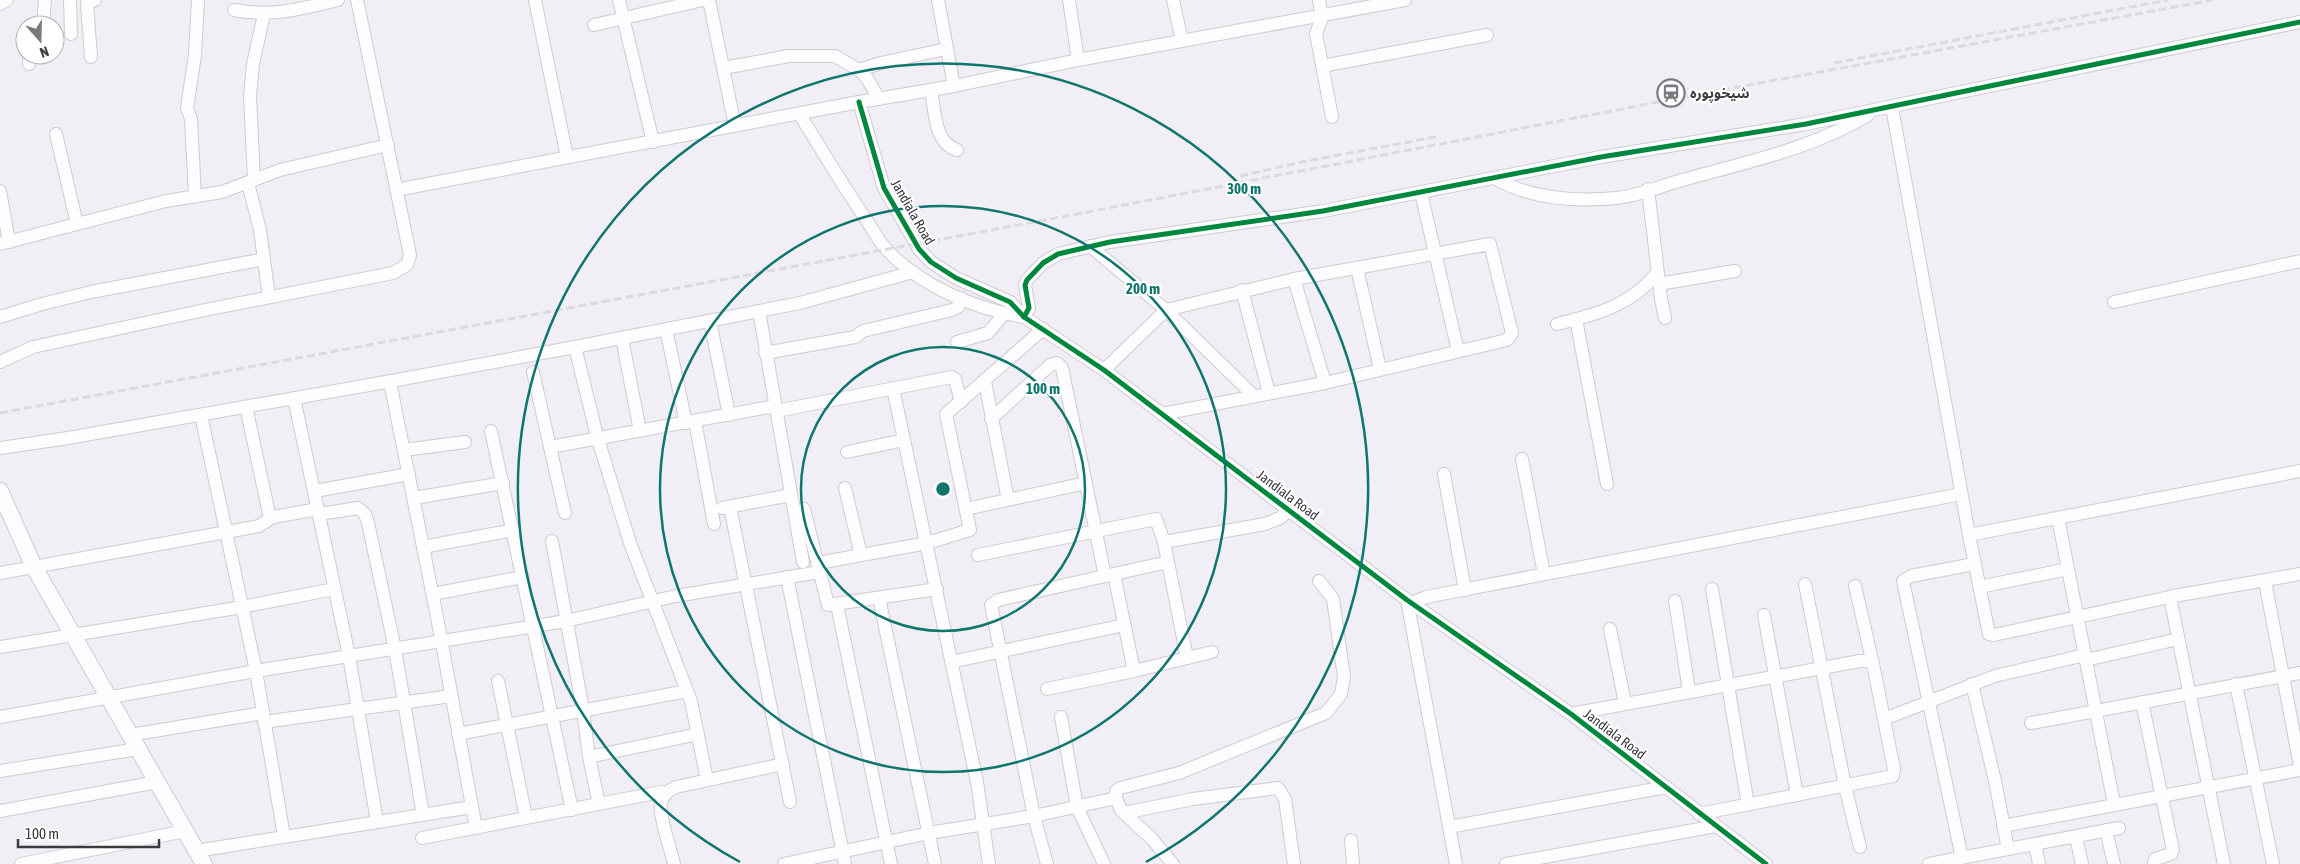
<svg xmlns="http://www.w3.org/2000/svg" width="2300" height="864" font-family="'Asap Condensed','Noto Sans Arabic',sans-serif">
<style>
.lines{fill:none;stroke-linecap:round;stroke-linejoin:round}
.minor-casing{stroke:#cfcbd1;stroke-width:14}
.major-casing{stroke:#cfcbd1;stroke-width:18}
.minor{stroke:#fdfcfe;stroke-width:12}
.major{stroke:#fdfcfe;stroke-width:16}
.rail{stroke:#dbdadc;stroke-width:3;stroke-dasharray:8 4;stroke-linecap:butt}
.cycleway-casing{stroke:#fff;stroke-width:8}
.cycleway{stroke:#00873e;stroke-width:5}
.ring{fill:none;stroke:#0f766e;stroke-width:2.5}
.labels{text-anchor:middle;stroke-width:4.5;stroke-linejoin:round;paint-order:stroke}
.poi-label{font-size:14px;font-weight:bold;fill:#3c393f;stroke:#fff;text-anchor:start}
.street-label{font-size:14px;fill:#3c393f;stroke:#fff}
.centre{fill:#0f766e;stroke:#fff;stroke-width:2.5}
.ring-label{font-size:15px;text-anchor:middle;font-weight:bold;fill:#0f766e;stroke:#fff;stroke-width:4.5;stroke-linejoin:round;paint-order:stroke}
</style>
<rect width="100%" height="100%" fill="#f2eef5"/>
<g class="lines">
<g class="minor-casing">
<g id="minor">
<polyline points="70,0 71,34"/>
<polyline points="535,0 567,157"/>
<polyline points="619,0 653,142"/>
<polyline points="709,0 735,126"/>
<polyline points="938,0 954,86"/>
<polyline points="1069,0 1078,60"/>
<polyline points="1173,0 1182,41"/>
<polyline points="1319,0 1322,17 1316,34 1332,117"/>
<polyline points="0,4 7,0"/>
<path d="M 234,10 C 272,17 301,9 338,0"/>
<polyline points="43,25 45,0"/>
<polyline points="594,25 703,0"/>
<polyline points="91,57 87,4 95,0"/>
<polyline points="29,64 30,55"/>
<polyline points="1322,66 1487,35"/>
<polyline points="723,68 789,56 835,56 859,70 867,78 879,99"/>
<polyline points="859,70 881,63 946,49"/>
<path d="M 931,90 C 935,111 934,143 957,150"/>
<polyline points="859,102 884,188 919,249 931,262 956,278 1010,302 1024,317 1104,370 1407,600 1571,714 1766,864"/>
<polyline points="1892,107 1969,535 1989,634 1994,635 2174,596 2300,574"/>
<path d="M 800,115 C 821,149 842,184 865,218 C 872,228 878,240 886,249 C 921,286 974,309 1024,317"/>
<polyline points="56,134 77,224"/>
<path d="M 1494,178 C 1531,199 1574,202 1616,198 C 1639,196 1663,185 1686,179 C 1748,162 1813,148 1868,115"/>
<polyline points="254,180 250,96 253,64 264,14"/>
<polyline points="248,183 260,230 269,297"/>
<polyline points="1648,189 1661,299 1665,318"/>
<polyline points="396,190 859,102 954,86 1078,60 1405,0"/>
<polyline points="0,191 9,242"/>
<polyline points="1421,193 1458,351"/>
<polyline points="195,196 191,119 187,108 195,55 198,0"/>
<polyline points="0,244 166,201 222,192 280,170 388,145"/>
<polyline points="1090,246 1166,310 1254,396"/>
<polyline points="1357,268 1380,369"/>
<polyline points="1294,279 1325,383"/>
<polyline points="1659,284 1735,271"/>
<polyline points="1242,290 1269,393"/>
<polyline points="2114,302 2300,261"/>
<polyline points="759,311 803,562"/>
<polyline points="0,317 42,304 91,292 264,259"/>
<polyline points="1024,317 1029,308 1025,285 1027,280 1043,263 1058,254 1110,242 1323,211 1601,157 1806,124 2300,22"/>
<polyline points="1576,319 1607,484"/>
<polyline points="710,321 729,415"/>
<path d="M 1557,324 C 1595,315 1632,305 1657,273"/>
<polyline points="666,329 686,423"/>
<polyline points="622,338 640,431"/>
<polyline points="957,342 988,333 1004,314"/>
<polyline points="575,347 597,436 630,543 691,701 707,780"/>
<polyline points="765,353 855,337 863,331 952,310 958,307 961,298"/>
<polyline points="0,362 33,347 200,311 393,273 407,265 410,255 357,0"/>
<polyline points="1104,370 1166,310 1294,279 1490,244 1512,333 1507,340 1325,383 1162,414"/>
<polyline points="533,372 565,513"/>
<polyline points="390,382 437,617 476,828"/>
<polyline points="985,382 1008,500"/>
<polyline points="893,388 977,782 989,864"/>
<polyline points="294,398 349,656 377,822"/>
<polyline points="246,407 270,518"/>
<polyline points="776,411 952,377 955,379 961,402"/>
<polyline points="201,415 256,671 284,836"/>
<polyline points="991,419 1050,365 1057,363 1062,368 1105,576"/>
<polyline points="695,421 714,524"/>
<polyline points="491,431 572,810"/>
<polyline points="550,447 775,406"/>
<polyline points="0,448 68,438 386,382 575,347 800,303 913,272"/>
<polyline points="404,450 465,442"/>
<polyline points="847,452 904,440"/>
<polyline points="1522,459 1544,574"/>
<polyline points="1444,474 1465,590"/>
<polyline points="845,488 861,555"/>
<polyline points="315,491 409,474"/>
<polyline points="414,498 503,483"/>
<polyline points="730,507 790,802"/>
<polyline points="722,508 791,495"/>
<polyline points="804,509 828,605 937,589"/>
<polyline points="966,509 1086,483"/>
<polyline points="320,514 358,508 365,514 368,523 395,649 423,815"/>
<polyline points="2058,518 2114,804"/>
<polyline points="1969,535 2300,471"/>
<polyline points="552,541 583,710 589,757 599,804"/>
<polyline points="1164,542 1265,524 1280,518 1289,510"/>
<polyline points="423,547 513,530"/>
<polyline points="978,555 1156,519 1164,542 1187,658"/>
<polyline points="818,563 927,543 970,530 946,414 1043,329"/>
<polyline points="0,573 259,526 273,517 318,509"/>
<polyline points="1114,574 1134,671"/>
<polyline points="787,577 845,864"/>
<polyline points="2265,581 2300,766"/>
<polyline points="1805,584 1845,786 1860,847"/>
<polyline points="1855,586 1873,664"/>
<polyline points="1979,587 2068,569"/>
<polyline points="1712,589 1748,805"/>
<polyline points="433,594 523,577"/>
<polyline points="2170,597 2224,864"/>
<polyline points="879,598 935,864"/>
<polyline points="1407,600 1456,864"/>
<polyline points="1675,601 1689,691"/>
<polyline points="1412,603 1426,597 1961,494"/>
<polyline points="837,605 891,864"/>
<polyline points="1764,615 1797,795"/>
<polyline points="1610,629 1625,703"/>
<polyline points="0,647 242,607 334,589"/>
<polyline points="2086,660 2178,639"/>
<polyline points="951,662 1124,625"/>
<polyline points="498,681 526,817"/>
<polyline points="1972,684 1995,781 2008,849"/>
<polyline points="2236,684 2273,864"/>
<polyline points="1047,689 1134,671 1212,652"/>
<polyline points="2142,702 2173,850 2171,854 2155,859 2154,864"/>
<polyline points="1571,714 1860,661 1868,661 1873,664 1894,769 1893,776 1699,814"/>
<polyline points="0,717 256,671 566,621 676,596 819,572"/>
<polyline points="1061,717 1077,807 1104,864"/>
<polyline points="1884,719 1995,676 2085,655"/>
<polyline points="264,722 451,696"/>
<polyline points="2031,723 2300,673"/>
<polyline points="458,734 687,691"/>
<polyline points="130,735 263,713"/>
<polyline points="589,757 698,734"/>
<polyline points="0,771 138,749"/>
<polyline points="0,811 157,782"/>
<polyline points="1124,813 1193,799 1278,788 1285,799 1294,864"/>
<polyline points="2003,826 2300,770"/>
<polyline points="1449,827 1666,787"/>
<polyline points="2106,830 2114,864"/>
<polyline points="2076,837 2082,864"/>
<polyline points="422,838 661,792 666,793"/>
<polyline points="1351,840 1353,864"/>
<polyline points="2035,844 2039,864"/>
<polyline points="196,851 472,807"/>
<polyline points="1962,858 1903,581 1911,576 1974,564"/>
<polyline points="21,864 185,831"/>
<path d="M 674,864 C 671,850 659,817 661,804 C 662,796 669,790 676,787 L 783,764"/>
<polyline points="784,864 929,833 1034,816 1116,798"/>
<polyline points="1047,864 1034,816 991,605 998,600 1168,562"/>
<polyline points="1173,864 1152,839 1121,810 1116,798 1116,791 1120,788 1179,773 1326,713 1341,694 1344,677 1333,599 1319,581"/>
<polyline points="1506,864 1716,826"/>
<polyline points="1929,864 2119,828"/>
</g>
</g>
<g class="major-casing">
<polyline id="major" points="0,491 34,567 204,864"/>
</g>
<use href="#minor" class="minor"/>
<use href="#major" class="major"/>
<g class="rail">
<polyline points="1834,63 2168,0"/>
<polyline points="1240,176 1302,162 1440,136"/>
<polyline points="0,413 1067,216 1705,93 2213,0"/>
</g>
<g class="cycleway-casing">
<g id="cycleway">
<polyline points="859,102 884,188 919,249 931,262 956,278 1010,302 1024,317 1104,370 1407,600 1571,714 1766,864"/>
<polyline points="1024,317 1029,308 1025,285 1027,280 1043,263 1058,254 1110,242 1323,211 1601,157 1806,124 2300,22"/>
</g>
</g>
<use href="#cycleway" class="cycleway"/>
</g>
<g class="ring">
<circle cx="943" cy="489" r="142"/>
<circle cx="943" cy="489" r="283"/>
<path d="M740 862A425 425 0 1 1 1146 862"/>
</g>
<defs>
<g id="station-ring" transform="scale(1.4375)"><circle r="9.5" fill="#fff" stroke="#7c787f" stroke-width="1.5"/><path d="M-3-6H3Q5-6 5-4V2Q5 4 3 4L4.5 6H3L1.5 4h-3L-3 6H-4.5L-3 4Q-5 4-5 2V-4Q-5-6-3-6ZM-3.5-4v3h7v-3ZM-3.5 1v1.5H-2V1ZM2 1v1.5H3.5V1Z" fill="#7c787f"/></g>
</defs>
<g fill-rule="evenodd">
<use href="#station-ring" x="1671" y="93"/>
</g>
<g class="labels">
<g class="poi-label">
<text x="1690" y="98">شیخوپورہ</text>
</g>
<g class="street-label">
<text transform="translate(913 212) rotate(60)" y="5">Jandiala Road</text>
<text transform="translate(1288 495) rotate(37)" y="5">Jandiala Road</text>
<text transform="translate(1615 734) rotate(37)" y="5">Jandiala Road</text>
</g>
</g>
<circle cx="943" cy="489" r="8" class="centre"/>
<g class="ring-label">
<text x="1244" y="194">300 m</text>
<text x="1143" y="294">200 m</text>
<text x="1043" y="394">100 m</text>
</g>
<g transform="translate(40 40) rotate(160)"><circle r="24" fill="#ffffff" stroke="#b1b0b2"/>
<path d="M0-4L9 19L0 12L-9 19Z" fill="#7c787f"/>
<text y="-8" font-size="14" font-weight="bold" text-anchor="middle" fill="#3c393f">N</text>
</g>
<path d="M18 839v8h141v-8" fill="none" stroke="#3c393f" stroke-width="2.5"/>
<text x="25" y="839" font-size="15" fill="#3c393f" stroke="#ffffff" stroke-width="4" paint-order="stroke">100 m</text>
</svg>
